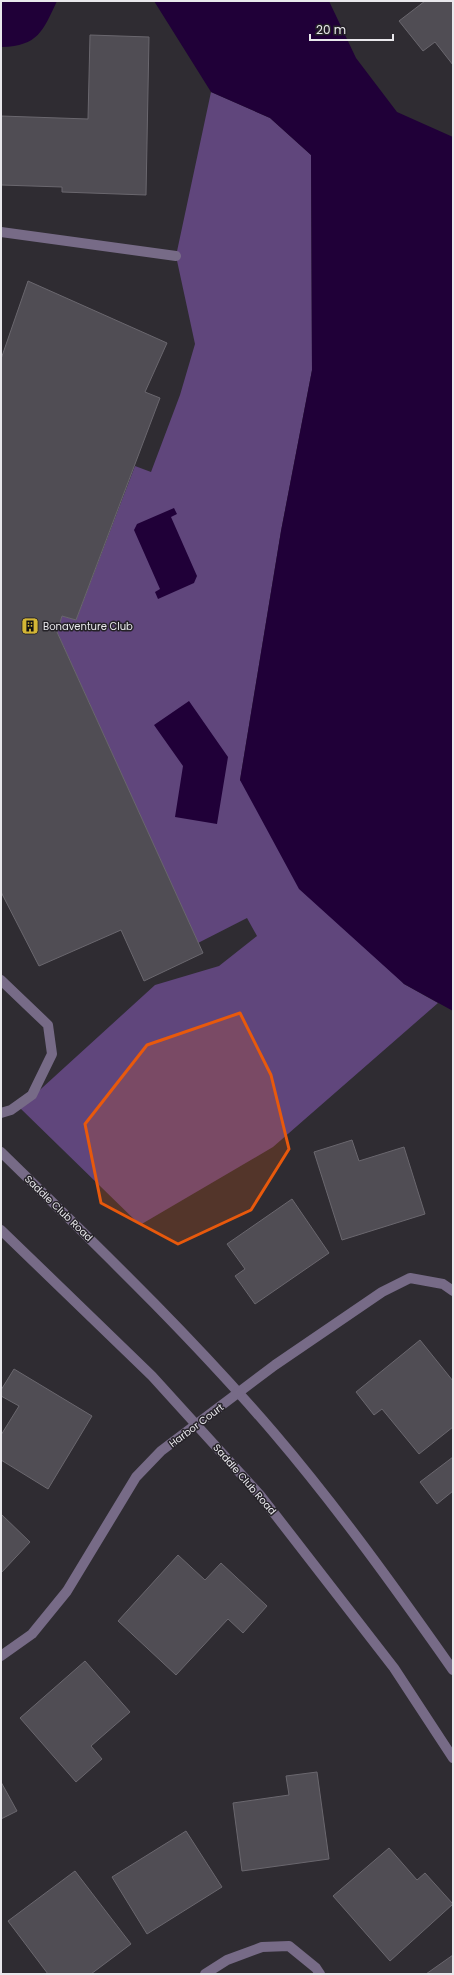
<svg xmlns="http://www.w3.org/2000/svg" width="454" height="1975" font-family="Poppins,sans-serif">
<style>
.green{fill:#60467c}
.water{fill:#200038}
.building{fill:#504d54;stroke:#6a676e}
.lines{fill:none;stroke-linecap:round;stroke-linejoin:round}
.minor{stroke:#776b87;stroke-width:10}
.marked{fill:#e8590c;fill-opacity:0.2;stroke:#e8590c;stroke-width:3;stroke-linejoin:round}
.labels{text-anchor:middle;stroke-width:3;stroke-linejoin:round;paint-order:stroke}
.poi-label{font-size:10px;fill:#e9e8ec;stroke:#252228;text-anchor:start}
.street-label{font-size:10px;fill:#e9e8ec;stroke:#252228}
</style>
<rect width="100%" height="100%" fill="#2f2c32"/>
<polygon class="green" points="211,92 270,118 311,155 312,370 281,531 240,780 404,984 438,1003 273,1147 140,1225 20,1108 155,985 219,966 257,936 247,918 198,943 57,632 62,616 76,620 135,466 151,472 180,395 195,344 176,256"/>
<g class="water">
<path d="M 1,1 L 57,1 C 43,31 38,46 2,47 Z"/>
<polygon points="154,1 329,1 356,58 397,112 453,137 453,1011 404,984 299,889 240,780 281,531 312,370 311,155 270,118 211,92"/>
<polygon points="174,508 177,514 171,517 197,576 194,583 158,599 155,592 160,589 134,530 137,524"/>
<polygon points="189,701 228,757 217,824 175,817 183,766 154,725"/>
</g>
<g class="building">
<polygon points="425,1 453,1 453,65 435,42 423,51 399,21"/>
<polygon points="90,35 149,37 146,195 62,192 62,187 1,185 1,116 88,119"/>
<polygon points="28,281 167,343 145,392 160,398 76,620 62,616 57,632 203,953 144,981 121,930 39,966 1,892 1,359"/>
<polygon points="352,1140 359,1161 404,1147 425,1214 342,1240 314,1152"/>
<polygon points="292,1199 329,1253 255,1304 235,1276 245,1269 227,1244"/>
<polygon points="420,1340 453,1381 453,1427 419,1454 382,1409 374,1415 356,1392"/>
<polygon points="14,1369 92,1416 48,1489 1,1460 1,1435 19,1406 1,1396 1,1390"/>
<polygon points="453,1457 453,1491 437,1504 420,1482"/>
<polygon points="1,1514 30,1542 1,1573"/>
<polygon points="178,1555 205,1580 221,1563 267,1606 243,1633 228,1619 176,1675 118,1621"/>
<polygon points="85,1661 130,1712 91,1746 102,1759 76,1782 20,1718"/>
<polygon points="317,1772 329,1859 242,1871 233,1803 289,1795 286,1776"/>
<polygon points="1,1782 17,1811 1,1819"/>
<polygon points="186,1831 222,1887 147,1934 112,1877"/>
<polygon points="389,1848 417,1880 425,1873 453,1904 390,1961 333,1896"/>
<polygon points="75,1871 131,1944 91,1974 48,1974 8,1921"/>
<polygon points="453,1955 453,1974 426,1974"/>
</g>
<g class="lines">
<g class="minor">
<polyline points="1,232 176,256"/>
<polyline points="1,980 48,1025 52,1054 32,1095 11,1110 1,1113"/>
<path d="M 1,1152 C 94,1243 189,1334 274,1433 C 338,1508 396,1589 453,1670"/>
<polyline points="1,1230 152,1376 260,1495 394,1668 453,1758"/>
<polyline points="1,1656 32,1634 67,1591 136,1477 161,1451 275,1365 382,1292 410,1278 443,1284 453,1291"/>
<polyline points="205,1974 227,1960 262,1947 289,1946 316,1968 320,1974"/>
</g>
</g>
<path class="marked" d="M 240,1013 L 271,1075 L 289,1149 L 251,1210 L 178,1244 L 101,1203 L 85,1124 L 147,1045 Z"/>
<defs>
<g id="building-square" transform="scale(0.9)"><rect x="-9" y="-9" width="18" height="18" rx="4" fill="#d4b635" stroke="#252228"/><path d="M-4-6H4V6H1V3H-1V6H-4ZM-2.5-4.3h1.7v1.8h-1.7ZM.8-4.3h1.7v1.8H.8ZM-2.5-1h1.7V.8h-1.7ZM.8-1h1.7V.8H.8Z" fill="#111"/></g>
</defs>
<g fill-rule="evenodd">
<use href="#building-square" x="30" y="626"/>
</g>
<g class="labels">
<g class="poi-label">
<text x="43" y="630">Bonaventure Club</text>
</g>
<g class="street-label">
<text transform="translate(59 1208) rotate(44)" y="4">Saddle Club Road</text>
<text transform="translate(196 1425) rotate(-37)" y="4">Harbor Court</text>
<text transform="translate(245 1479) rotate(49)" y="4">Saddle Club Road</text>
</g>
</g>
<rect width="454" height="1975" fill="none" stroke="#e9e8ec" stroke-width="4"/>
<path d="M310 34v6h83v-6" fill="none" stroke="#e9e8ec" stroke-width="2"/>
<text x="316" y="34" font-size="12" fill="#e9e8ec" stroke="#252228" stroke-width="3" paint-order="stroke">20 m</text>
</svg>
